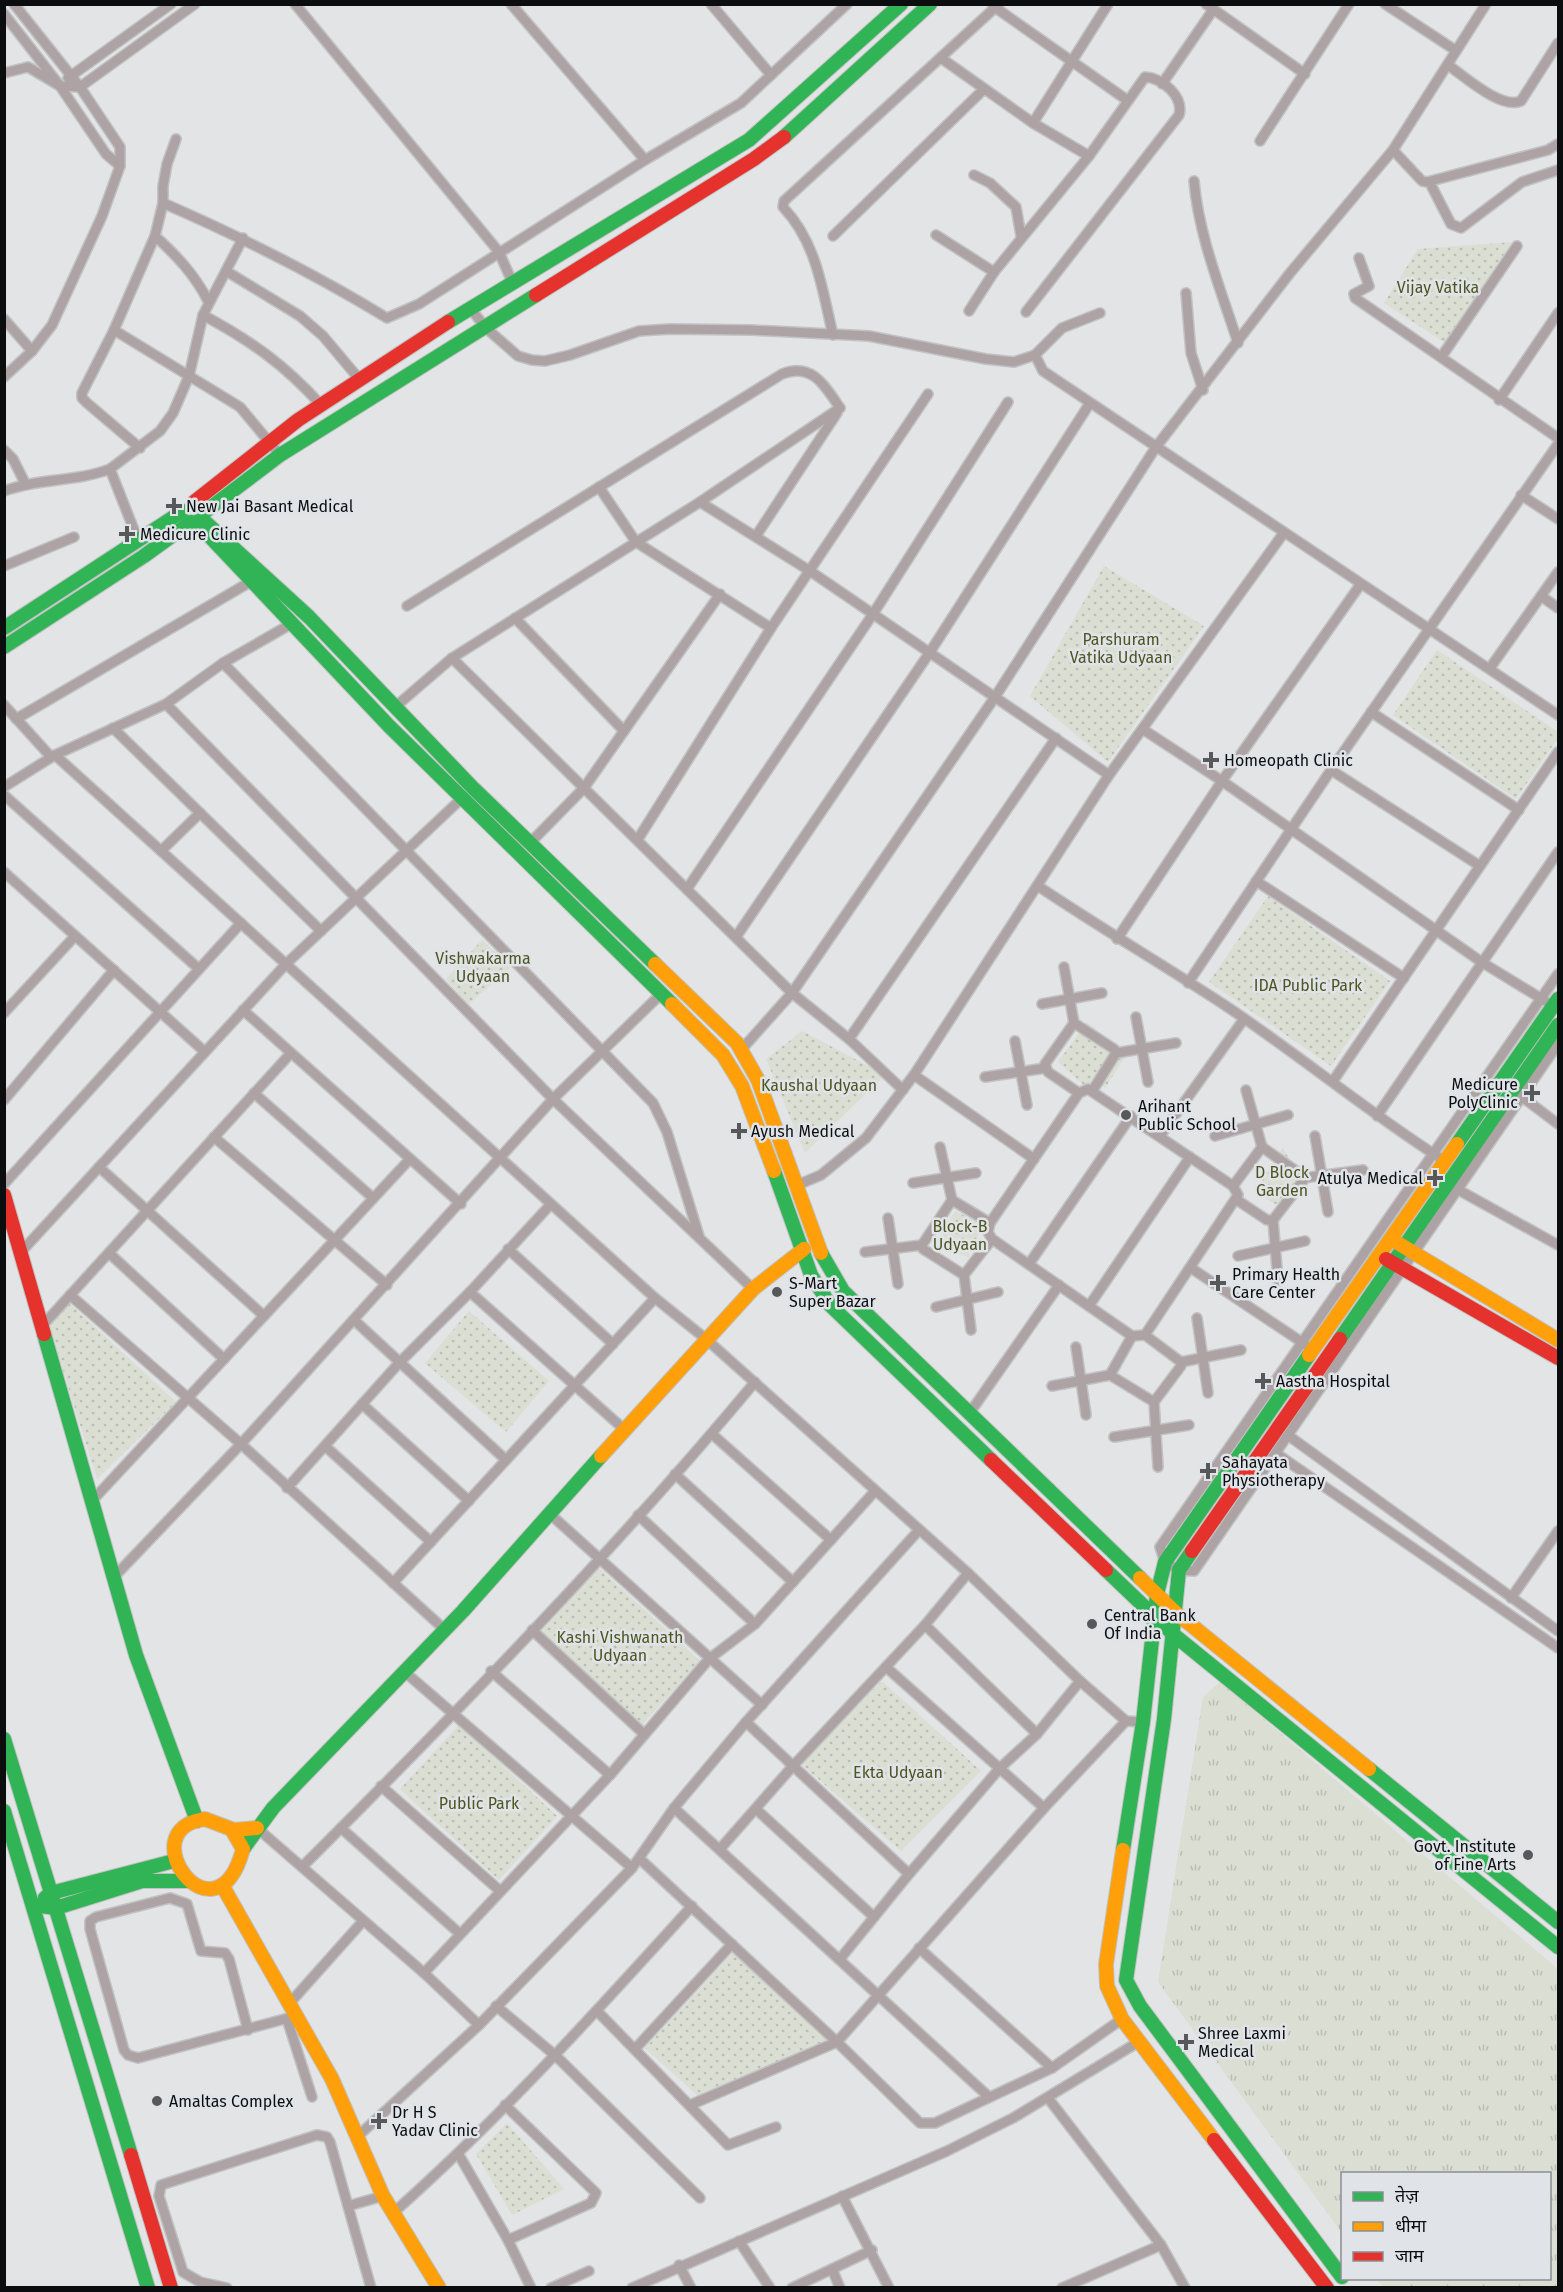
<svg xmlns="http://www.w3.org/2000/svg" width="1563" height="2292" font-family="'Fira Sans','Noto Sans Devanagari',sans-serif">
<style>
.grass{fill:url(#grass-tufts)}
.park{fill:url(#park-dots)}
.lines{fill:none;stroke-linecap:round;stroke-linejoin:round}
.street-casing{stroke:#c1c2c3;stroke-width:12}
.fast-casing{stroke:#c1c2c3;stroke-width:16}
.slow-casing{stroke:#c1c2c3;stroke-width:16}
.jam-casing{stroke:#c1c2c3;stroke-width:16}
.street{stroke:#ada3a4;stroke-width:9}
.fast{stroke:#30b455;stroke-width:14}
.slow{stroke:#ff9f0a;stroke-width:14}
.jam{stroke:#e5322d;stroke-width:14}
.poi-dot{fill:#57585a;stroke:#e0e4e8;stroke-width:2}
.labels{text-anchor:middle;stroke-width:5;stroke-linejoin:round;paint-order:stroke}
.park-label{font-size:16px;fill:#4c551f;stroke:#e0e4e8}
.poi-label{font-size:16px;fill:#0c0d0e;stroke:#e0e4e8;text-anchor:start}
</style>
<defs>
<pattern id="grass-tufts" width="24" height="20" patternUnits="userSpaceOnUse" patternTransform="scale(1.5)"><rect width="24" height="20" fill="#dbded3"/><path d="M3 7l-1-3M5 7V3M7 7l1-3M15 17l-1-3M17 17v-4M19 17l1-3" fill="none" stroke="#bbbdb4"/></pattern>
<pattern id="park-dots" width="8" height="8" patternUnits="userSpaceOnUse" patternTransform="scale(1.5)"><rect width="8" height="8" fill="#dbded3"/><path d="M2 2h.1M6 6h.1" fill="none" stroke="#bbbdb4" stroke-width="1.8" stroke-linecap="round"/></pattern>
</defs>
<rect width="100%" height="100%" fill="#e2e4e6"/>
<polygon class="grass" points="1220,1682 1558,1969 1558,2287 1383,2287 1376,2279 1550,2278 1550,2174 1342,2174 1342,2233 1158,1982 1203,1697"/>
<g class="park">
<polygon points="1512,242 1445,343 1384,303 1418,249"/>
<polygon points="1104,566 1204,626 1108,762 1030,696"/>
<polygon points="1437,650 1558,732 1558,738 1516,799 1393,715"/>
<polygon points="1268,896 1390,981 1331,1066 1209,982"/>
<polygon points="482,940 511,967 468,1005 446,979"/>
<polygon points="1087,1022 1127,1054 1105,1088 1095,1081 1088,1089 1058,1062"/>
<polygon points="802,1031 885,1075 805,1153 766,1059"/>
<polygon points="1283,1148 1304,1185 1279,1206 1254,1192"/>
<polygon points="955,1211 983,1225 968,1257 936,1245"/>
<polygon points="67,1301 176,1402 97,1479 49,1325"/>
<polygon points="469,1311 549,1381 506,1432 425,1363"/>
<polygon points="599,1568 700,1661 642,1725 541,1632"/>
<polygon points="882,1681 981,1771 901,1851 801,1764"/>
<polygon points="459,1725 557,1816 499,1880 400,1789"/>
<polygon points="733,1953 831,2039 699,2097 645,2048"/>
<polygon points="507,2123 564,2189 512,2215 476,2154"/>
</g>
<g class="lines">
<g class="street-casing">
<g id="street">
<polyline points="295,4 499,252 513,284"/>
<polyline points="511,4 645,160"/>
<polyline points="711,4 771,75"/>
<polyline points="1206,4 1305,74"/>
<polyline points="1385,4 1455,50"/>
<polyline points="993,6 1127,100"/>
<polyline points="4,14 60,86 106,154 120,166"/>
<polyline points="941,58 1033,123 1089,156"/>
<path d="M 1448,65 C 1465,77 1502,110 1521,101 L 1558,43"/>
<polyline points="4,73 28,67 60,86 80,87 195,4"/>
<polyline points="68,78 171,4"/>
<polyline points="1162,84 1213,10"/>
<polyline points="1033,123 1108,4"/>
<polyline points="1260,141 1349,4"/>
<polyline points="1393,150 1422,181 1427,182 1548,150 1558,144"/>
<polyline points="974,175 990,183 1016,207 1021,236"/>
<path d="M 1194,181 C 1199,237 1221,290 1238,343"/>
<polyline points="1432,187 1451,224 1461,228 1522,182 1558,170"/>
<path d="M 163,203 C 241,237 315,274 387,318 L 419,304 L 645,160 L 741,103 L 847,4"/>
<polyline points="936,235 994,272"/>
<path d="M 155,236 C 177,256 195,275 208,301"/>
<polyline points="833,236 984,89"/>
<polyline points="1359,258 1369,286 1354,294 1355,298 1558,438"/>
<polyline points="226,271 300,316 323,336 360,380"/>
<polyline points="1186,293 1191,353 1203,390"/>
<polyline points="470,308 486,328 518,356 532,360 545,361 570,355 639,331 670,329 751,330 869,336 986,359 1014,362 1035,355 1043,371 1558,715"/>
<path d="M 969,311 L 994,272 L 1089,156 L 1145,77 C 1163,78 1184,97 1179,115 L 1026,312"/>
<path d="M 203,315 C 251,341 284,364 321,405"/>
<polyline points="4,319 32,351"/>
<polyline points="114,330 240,407 280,455"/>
<path d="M 833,335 C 822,289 817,243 783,207 L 784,201 L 999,4"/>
<polyline points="1035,355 1062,328 1100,313"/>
<polyline points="1442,356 1517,246"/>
<polyline points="4,377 32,351 52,325 102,216 120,166 120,147 80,87 14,4"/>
<polyline points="1499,400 1558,313"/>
<polyline points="140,448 87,403 82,398 82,393 114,330 155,236 163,203 163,186 167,164 176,139"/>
<polyline points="4,450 13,459 25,483"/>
<polyline points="110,469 160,431 173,413 189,376 203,315 243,238"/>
<polyline points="599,487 636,542 771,628"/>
<path d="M 4,491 C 39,478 76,482 110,469 L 138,540"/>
<polyline points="1521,495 1558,519"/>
<polyline points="700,502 810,571 1109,775"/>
<polyline points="756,536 837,413"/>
<polyline points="4,566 74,537"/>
<polyline points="1541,596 1558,608"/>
<path d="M 407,606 L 782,374 C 812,362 825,386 840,408"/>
<polyline points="515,618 624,731"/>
<polyline points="452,658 792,993 849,1039 903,1090"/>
<polyline points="223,663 653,1103 667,1132 699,1236"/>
<polyline points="1490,668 1558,572"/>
<polyline points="166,704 553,1099 753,1289"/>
<polyline points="4,705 51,757"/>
<polyline points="395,707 452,658 700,502 840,408"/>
<polyline points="1371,712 1519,810"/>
<polyline points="16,719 250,582"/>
<polyline points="113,728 321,931"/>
<polyline points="1144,730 1222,781 1483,963 1547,1002"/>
<polyline points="55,755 655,1298 706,1339 968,1573 1080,1681 1126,1721 1143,1722"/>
<polyline points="1331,770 1480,866"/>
<polyline points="4,787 55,755 166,704 223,663 291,624"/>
<polyline points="4,795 199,969"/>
<polyline points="638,839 771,628 928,394"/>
<polyline points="530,843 584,788 720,594"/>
<polyline points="161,851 200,813"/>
<polyline points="4,872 205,1052"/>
<polyline points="1256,881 1404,978"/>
<path d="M 1038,886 C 1099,927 1162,964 1223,1004 C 1297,1053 1365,1110 1440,1158"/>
<polyline points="687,889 873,614 1008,402"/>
<polyline points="736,937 930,652 1090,403"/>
<polyline points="1117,939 1222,781 1360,585"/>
<polyline points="1064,967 1074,1023"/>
<polyline points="1558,974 1160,1547 1165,1562 1179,1570 1194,1571 1558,1044"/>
<polyline points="1188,983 1331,770 1558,444"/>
<polyline points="1042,1004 1102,993"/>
<polyline points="243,1010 461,1204"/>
<polyline points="4,1013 75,936"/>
<polyline points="1136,1017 1148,1082"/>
<polyline points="849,1039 1056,738"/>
<polyline points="1015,1041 1027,1105"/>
<polyline points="742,1049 792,993 995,697 1156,447 1290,273 1393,150 1486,4"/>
<polyline points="1116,1053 1176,1043"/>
<polyline points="914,1075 1034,1159"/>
<polyline points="985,1077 1046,1068"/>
<polyline points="1333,1081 1558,752"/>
<polygon points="1088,1089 1233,1186 1238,1195 1145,1335 1132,1336 992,1239 988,1232 990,1223 1079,1093"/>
<polyline points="1246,1090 1262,1147"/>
<polyline points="254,1093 373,1198"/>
<polyline points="1079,1093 1048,1072 1045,1064 1074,1023 1114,1049 1116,1053 1093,1090"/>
<polyline points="1517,1093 1558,1124"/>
<polyline points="4,1100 114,970"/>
<polyline points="1377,1116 1558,852"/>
<polyline points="1160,1136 1244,1019"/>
<polyline points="1215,1136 1288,1115"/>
<polyline points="1315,1136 1328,1212"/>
<polyline points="214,1137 387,1285"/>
<polyline points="940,1147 952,1200"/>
<polyline points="99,1167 264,1316"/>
<polyline points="1303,1178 1363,1170"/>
<polyline points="913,1183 976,1173"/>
<polyline points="4,1184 241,923"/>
<polyline points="795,1186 821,1175 866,1138 914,1075 1109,775 1283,534"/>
<polyline points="1233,1186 1262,1147 1303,1176 1303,1181 1273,1220 1267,1220 1237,1200"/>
<polyline points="1455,1188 1558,1245"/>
<polyline points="888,1218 898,1284"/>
<polyline points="1273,1220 1278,1281"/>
<polyline points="990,1223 952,1200 922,1245 923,1249 964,1275 992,1239"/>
<polyline points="508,1249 613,1344"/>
<polyline points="21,1252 286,964 461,799"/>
<polyline points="865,1252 922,1245"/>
<polyline points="109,1253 224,1359"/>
<polyline points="1238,1256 1305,1241"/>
<polyline points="1029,1264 1131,1116"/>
<polyline points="1191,1268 1306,1345"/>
<polyline points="964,1275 971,1330"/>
<polyline points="470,1292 626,1431"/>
<polyline points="70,1295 241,1444 445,1630"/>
<polyline points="1089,1306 1190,1157"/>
<polyline points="936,1307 998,1292"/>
<polyline points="1197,1318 1208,1393"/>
<polyline points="354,1320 506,1460"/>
<polyline points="42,1326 291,1053"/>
<polyline points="1132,1336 1110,1375 1154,1402 1181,1366 1181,1362 1145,1335"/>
<polyline points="1076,1347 1086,1415"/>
<polyline points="1181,1362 1241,1350"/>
<polyline points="1052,1386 1110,1375"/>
<polyline points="1154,1402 1158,1467"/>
<polyline points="362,1404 469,1501"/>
<polyline points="969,1414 1059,1285"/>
<polyline points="712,1434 831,1540"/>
<polyline points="1289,1436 1558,1631"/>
<polyline points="1114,1437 1189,1425"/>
<polyline points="325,1446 431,1542"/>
<polyline points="1277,1454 1558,1648"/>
<polyline points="675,1474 793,1582"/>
<polyline points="287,1488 399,1363 470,1292 551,1204"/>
<polyline points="91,1502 409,1160"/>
<polyline points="550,1514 762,1705"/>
<polyline points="638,1515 755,1624"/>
<polyline points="114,1577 241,1444 553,1099 662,993"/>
<polyline points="393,1583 655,1298"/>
<polyline points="1511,1598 1558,1531"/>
<polyline points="925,1625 1037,1734"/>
<polyline points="532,1630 644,1734"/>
<polyline points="886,1667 1044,1808"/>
<polyline points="491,1671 610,1775"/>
<polyline points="406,1673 632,1868"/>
<polyline points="746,1722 909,1874"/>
<polyline points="381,1786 499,1890"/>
<polyline points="674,1808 989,2097"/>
<polyline points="757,1810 874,1917"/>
<polyline points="257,1828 424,1973 479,2025"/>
<polyline points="341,1828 459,1933"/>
<polyline points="720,1849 792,1767 925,1625 968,1573"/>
<polyline points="640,1859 837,2042 920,2123 935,2123 1052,2068 1122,2019"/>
<path d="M 303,1866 C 459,1710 614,1551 755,1382"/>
<polyline points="919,1948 1052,2068"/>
<polyline points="840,1959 909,1874 1000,1768 1037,1734 1080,1681"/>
<polyline points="424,1973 610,1775 709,1659 755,1624 875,1491"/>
<polyline points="289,2004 363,1921"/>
<polyline points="496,2006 556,2056 700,2198"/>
<polyline points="597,2011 728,2145 776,2127"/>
<polyline points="287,2019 312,2097"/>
<polyline points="248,2030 229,1959 225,1953 201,1951 187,1904 170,1898 96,1917 90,1921 90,1929 124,2050 128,2055 138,2058 296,2016"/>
<polyline points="635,2049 732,1944"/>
<polyline points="1048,2098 1161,2245 1185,2288"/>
<polyline points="505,2105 596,2193 591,2203 508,2240"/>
<polyline points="690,2105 837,2042 1044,1808 1126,1721"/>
<polyline points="357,2137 479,2025 632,1868 674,1808 746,1722 919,1530"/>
<polyline points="459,2155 508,2240 531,2288"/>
<polyline points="842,2196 889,2288"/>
<polyline points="348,2206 383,2196"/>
<path d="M 393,2213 C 500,2118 596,2012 692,1906"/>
<polyline points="739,2241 770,2288"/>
<polyline points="679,2265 691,2288"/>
<polyline points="832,2269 840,2288"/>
<polyline points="227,2288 200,2282 183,2272 159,2196 161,2185 317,2135 327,2137 330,2142 371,2288"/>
<polyline points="551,2288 589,2271"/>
<polyline points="632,2288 947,2151 1013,2118 1140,2041"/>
<polyline points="792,2288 872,2250"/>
<polyline points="1062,2288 1161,2245"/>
</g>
</g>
<g class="fast-casing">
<g id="fast">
<polyline points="784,137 930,4"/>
<polyline points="448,322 749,140 901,4"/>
<polyline points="202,514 280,455 536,295"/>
<polyline points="204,521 309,617 472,787 655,964"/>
<polyline points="196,522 389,726 672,1004"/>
<polyline points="4,628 183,511"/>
<polyline points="4,647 144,556 191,522"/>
<polyline points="1457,1144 1558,999"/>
<polyline points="774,1171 811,1275 830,1305 991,1460"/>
<polyline points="821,1253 843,1291 1140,1578"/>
<polyline points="44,1334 136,1655 197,1821"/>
<polyline points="1340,1339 1558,1025"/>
<polyline points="1192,1551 1179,1570 1164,1719 1126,1980 1140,2006 1342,2277"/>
<polyline points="1106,1570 1174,1635 1558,1947"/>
<polyline points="4,1739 131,2155"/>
<polyline points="1369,1769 1558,1922"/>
<polyline points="4,1811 148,2288"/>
<polyline points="243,1849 273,1808 463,1611 601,1456"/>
<polyline points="1123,1850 1143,1722 1157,1594 1165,1562 1309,1355"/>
<polyline points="45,1898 51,1893 174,1861"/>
<polyline points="33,1905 56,1908 142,1881 188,1881"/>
</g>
</g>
<g class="slow-casing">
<g id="slow">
<polyline points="655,964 737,1043 758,1080 821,1253"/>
<polyline points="672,1004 723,1055 742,1086 774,1171"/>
<polyline points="1396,1242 1558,1340"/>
<polyline points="1309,1355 1457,1144"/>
<polyline points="601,1456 753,1289 804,1249"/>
<polyline points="1140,1578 1175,1612 1369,1769"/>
<path d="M 232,1830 L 243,1849 C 216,1950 128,1829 205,1819 L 234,1830 L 257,1828"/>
<polyline points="1123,1850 1106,1964 1107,1986 1122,2019 1214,2140"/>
<polyline points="222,1885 332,2079 383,2196 439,2288"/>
</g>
</g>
<g class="jam-casing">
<g id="jam">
<polyline points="536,295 754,159 784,137"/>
<polyline points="194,502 298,420 448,322"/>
<polyline points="4,1195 44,1334"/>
<polyline points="1386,1259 1558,1358"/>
<polyline points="991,1460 1106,1570"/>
<polyline points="1192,1551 1340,1339"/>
<polyline points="1214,2140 1327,2288"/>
<polyline points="131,2155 171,2288"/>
</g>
</g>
<use href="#street" class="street"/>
<use href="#fast" class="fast"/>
<use href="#slow" class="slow"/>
<use href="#jam" class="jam"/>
</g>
<g class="poi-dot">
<path d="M171 497h6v6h6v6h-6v6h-6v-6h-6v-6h6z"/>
<path d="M124 525h6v6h6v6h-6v6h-6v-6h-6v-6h6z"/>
<path d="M1208 751h6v6h6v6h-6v6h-6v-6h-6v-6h6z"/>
<path d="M1529 1084h6v6h6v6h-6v6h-6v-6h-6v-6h6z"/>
<circle cx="1126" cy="1115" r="6"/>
<path d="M736 1122h6v6h6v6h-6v6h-6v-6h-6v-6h6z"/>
<path d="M1432 1169h6v6h6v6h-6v6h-6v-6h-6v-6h6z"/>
<path d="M1215 1274h6v6h6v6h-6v6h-6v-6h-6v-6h6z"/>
<circle cx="777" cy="1292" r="6"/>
<path d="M1260 1372h6v6h6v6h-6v6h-6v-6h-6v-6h6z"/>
<path d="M1205 1462h6v6h6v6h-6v6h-6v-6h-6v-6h6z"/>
<circle cx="1092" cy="1624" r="6"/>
<circle cx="1528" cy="1855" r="6"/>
<path d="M1183 2033h6v6h6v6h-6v6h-6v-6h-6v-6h6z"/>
<circle cx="157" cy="2101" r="6"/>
<path d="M376 2112h6v6h6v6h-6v6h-6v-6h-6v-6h6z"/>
</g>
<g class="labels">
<g class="park-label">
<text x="1438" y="293">Vijay Vatika</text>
<text x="1121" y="645">Parshuram<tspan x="1121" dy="18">Vatika Udyaan</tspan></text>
<text x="483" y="964">Vishwakarma<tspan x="483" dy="18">Udyaan</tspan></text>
<text x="1308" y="991">IDA Public Park</text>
<text x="819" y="1091">Kaushal Udyaan</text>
<text x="1282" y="1178">D Block<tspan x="1282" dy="18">Garden</tspan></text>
<text x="960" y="1232">Block-B<tspan x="960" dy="18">Udyaan</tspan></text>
<text x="620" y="1643">Kashi Vishwanath<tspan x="620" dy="18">Udyaan</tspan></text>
<text x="898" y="1778">Ekta Udyaan</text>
<text x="479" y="1809">Public Park</text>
</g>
<g class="poi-label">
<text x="186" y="512">New Jai Basant Medical</text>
<text x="140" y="540">Medicure Clinic</text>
<text x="1224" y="766">Homeopath Clinic</text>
<text x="1518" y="1090" text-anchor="end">Medicure<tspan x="1518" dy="18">PolyClinic</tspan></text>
<text x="1138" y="1112">Arihant<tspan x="1138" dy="18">Public School</tspan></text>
<text x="751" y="1137">Ayush Medical</text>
<text x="1423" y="1184" text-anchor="end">Atulya Medical</text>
<text x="1232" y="1280">Primary Health<tspan x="1232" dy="18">Care Center</tspan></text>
<text x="789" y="1289">S-Mart<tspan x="789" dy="18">Super Bazar</tspan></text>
<text x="1276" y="1387">Aastha Hospital</text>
<text x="1222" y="1468">Sahayata<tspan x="1222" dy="18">Physiotherapy</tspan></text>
<text x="1104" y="1621">Central Bank<tspan x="1104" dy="18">Of India</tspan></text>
<text x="1516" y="1852" text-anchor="end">Govt. Institute<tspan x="1516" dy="18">of Fine Arts</tspan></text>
<text x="1198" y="2039">Shree Laxmi<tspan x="1198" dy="18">Medical</tspan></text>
<text x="169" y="2107">Amaltas Complex</text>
<text x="392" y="2118">Dr H S<tspan x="392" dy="18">Yadav Clinic</tspan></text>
</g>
</g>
<rect width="1563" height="2292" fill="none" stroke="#0c0d0e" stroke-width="12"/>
<rect x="1341" y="2172" width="210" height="108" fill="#e0e4e8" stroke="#8b8e91" stroke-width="1.5"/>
<rect x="1353" y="2192" width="30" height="9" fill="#30b455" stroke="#8b8e91" stroke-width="1.5"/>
<text x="1395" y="2202" font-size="18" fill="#0c0d0e">तेज़</text>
<rect x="1353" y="2222" width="30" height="9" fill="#ff9f0a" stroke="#8b8e91" stroke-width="1.5"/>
<text x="1395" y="2232" font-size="18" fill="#0c0d0e">धीमा</text>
<rect x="1353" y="2252" width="30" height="9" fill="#e5322d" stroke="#8b8e91" stroke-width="1.5"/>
<text x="1395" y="2262" font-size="18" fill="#0c0d0e">जाम</text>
</svg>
